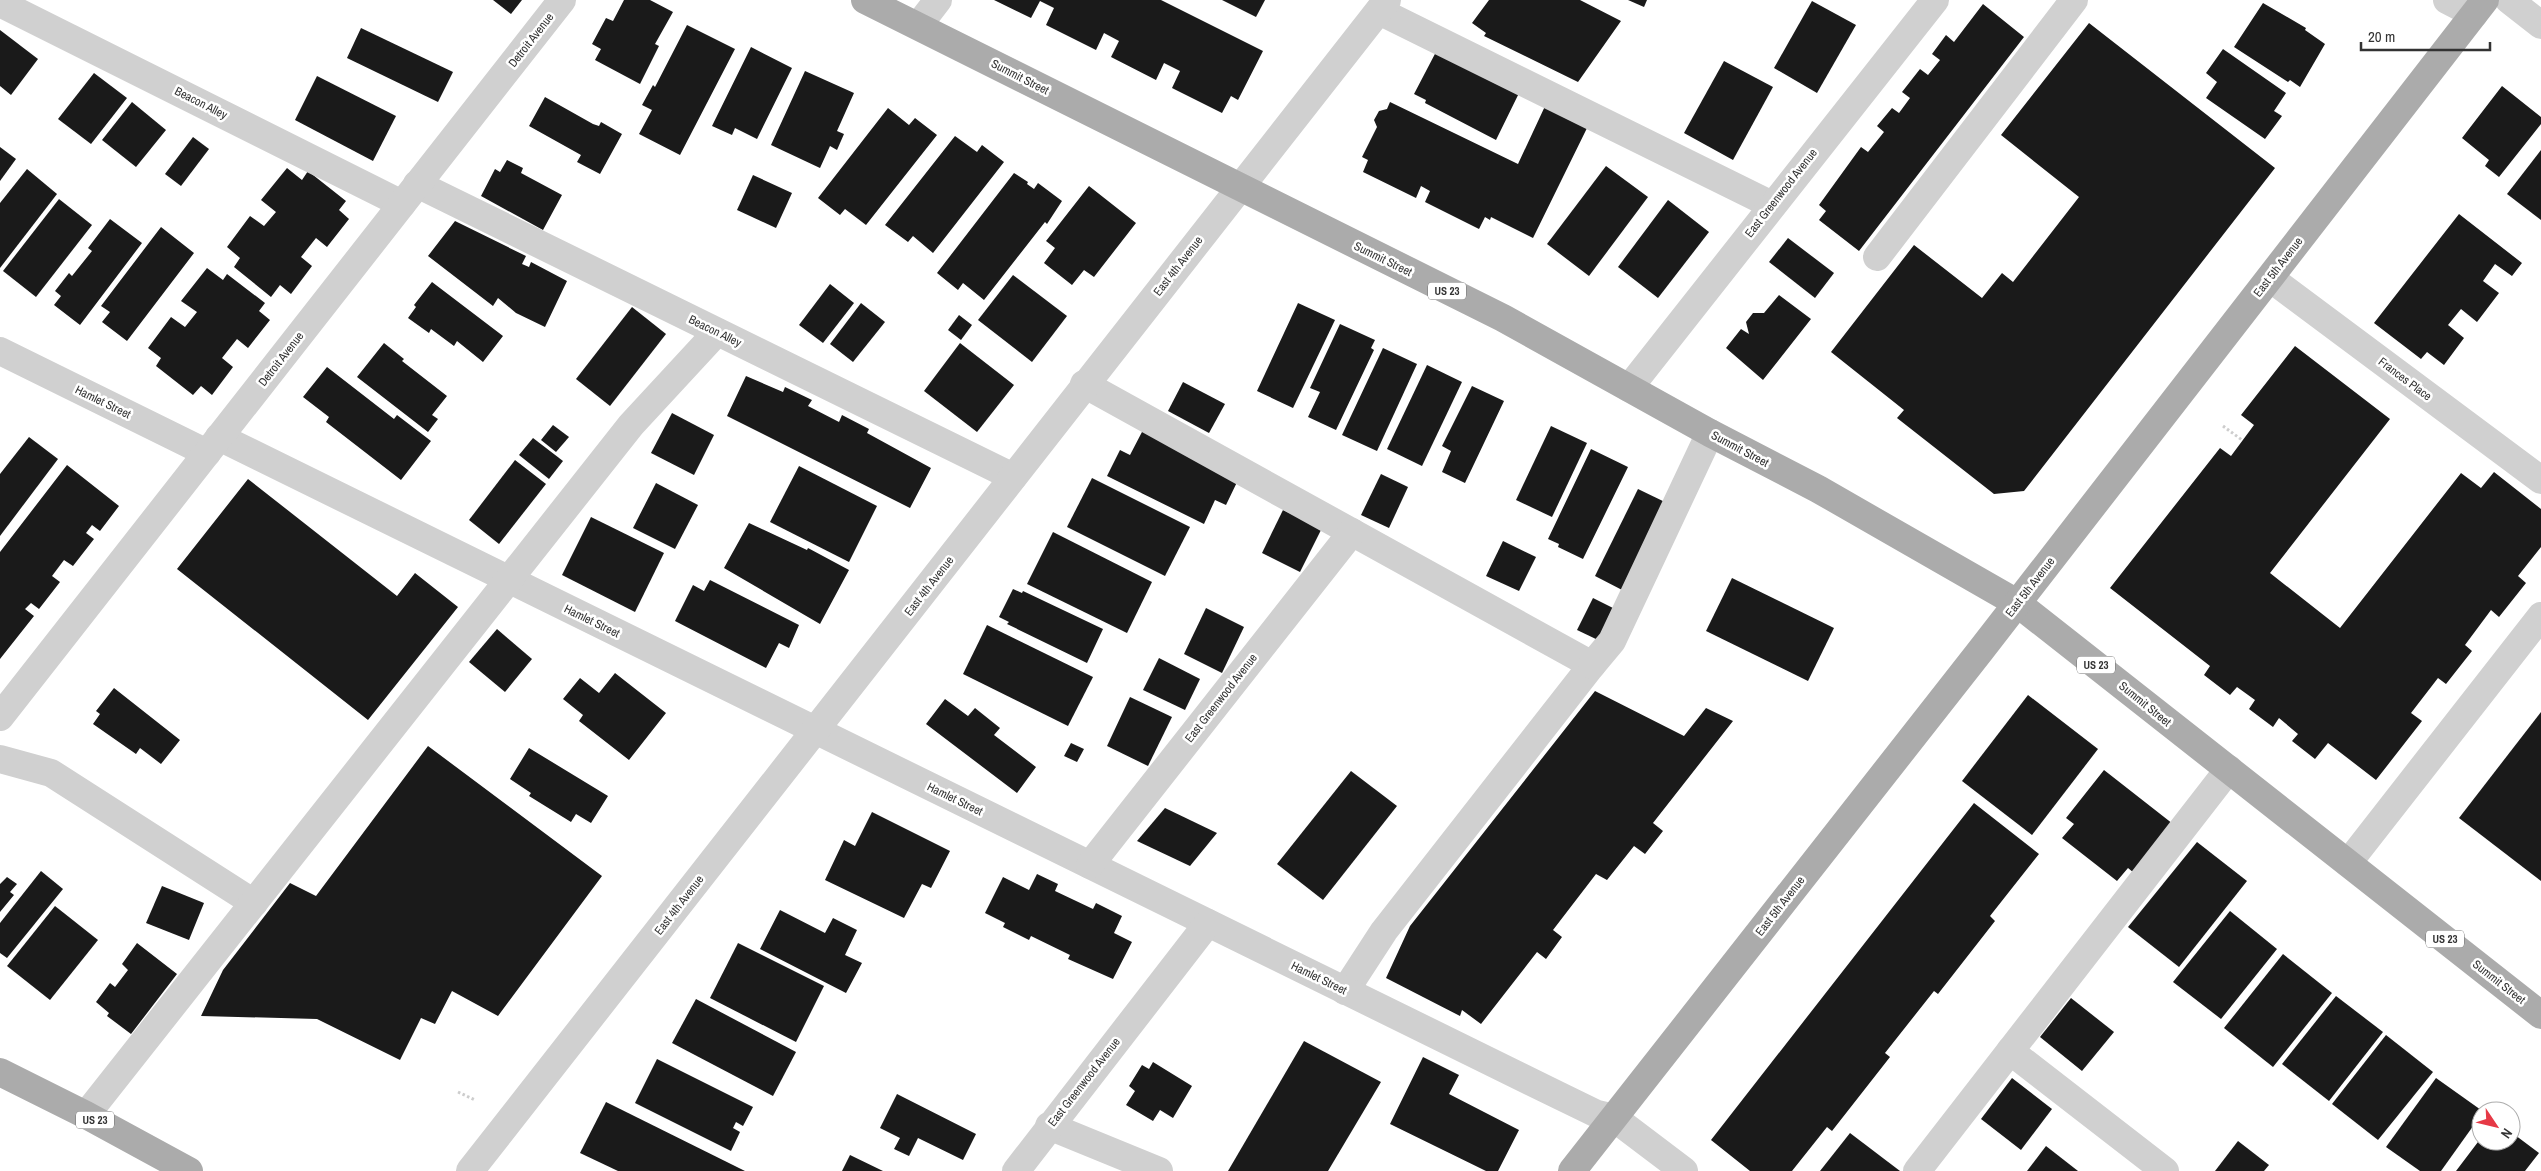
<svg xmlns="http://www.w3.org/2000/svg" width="2541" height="1171" font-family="'Archivo Narrow',sans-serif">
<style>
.building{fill:#1a1a1a}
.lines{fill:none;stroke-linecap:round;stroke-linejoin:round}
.path{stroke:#cdcdcd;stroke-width:3;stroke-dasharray:2.5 2.5;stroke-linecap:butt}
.minor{stroke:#d0d0d0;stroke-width:28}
.major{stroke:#ababab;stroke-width:28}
.labels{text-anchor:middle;stroke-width:5;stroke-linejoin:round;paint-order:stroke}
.shield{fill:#fff;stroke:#707070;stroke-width:1}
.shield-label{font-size:11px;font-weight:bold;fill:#333}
.street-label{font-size:12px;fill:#333;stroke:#fff}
</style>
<rect width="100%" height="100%" fill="#fff"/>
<g class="building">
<polygon points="493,0 522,0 511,14"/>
<polygon points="624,0 650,0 673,12 655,44 659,46 640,84 595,60 601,49 592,44 606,18 613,21"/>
<polygon points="994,0 1161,0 1263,51 1238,100 1231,96 1222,113 1172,88 1180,71 1164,63 1156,80 1111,57 1119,41 1104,33 1096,50 1046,25 1054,8 1040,1 1031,18"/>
<polygon points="1222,0 1265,0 1256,17"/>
<polygon points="1489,0 1580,0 1621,21 1578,82 1484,36 1486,33 1472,23"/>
<polygon points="1628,0 1647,0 1644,7"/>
<polygon points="1812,1 1856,25 1817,93 1774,68"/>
<polygon points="2263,3 2306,28 2305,30 2325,44 2300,87 2290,80 2288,82 2234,47"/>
<polygon points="1983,4 2024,37 1859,251 1819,220 1826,211 1819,205 1861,147 1868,152 1884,132 1877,126 1892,108 1899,113 1910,98 1902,92 1920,69 1928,75 1940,60 1932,54 1946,35 1954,42"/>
<polygon points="2089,23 2275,168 2024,491 1994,494 1897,418 1904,410 1831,352 1914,245 1982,298 2002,273 2013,282 2079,197 2001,135"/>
<polygon points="687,25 735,49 680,155 639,134 652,110 642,105 653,85 655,87"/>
<polygon points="361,28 453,72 438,102 347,58"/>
<polygon points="0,30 38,59 11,95 0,86"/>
<polygon points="751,47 792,68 757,139 735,128 732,135 712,126"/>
<polygon points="2223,49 2286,93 2274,111 2282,116 2265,139 2206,98 2217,82 2206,73"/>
<polygon points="1437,50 1521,89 1496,140 1425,103 1426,100 1414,94"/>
<polygon points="1724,61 1773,87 1733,160 1684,133"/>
<polygon points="805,71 854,93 837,131 844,134 837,150 830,146 820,168 771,145"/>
<polygon points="94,73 127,98 91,144 58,119"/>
<polygon points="317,76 396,116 373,161 295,120"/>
<polygon points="2502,86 2541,117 2541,124 2499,177 2485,166 2489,160 2462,138"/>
<polygon points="545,97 593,124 599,126 601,122 622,134 600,174 577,162 581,155 529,126"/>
<polygon points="132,102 166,130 136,167 102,140"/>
<polygon points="1390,102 1518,164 1546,104 1589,124 1533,238 1491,217 1490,220 1485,217 1479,229 1425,202 1430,191 1421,186 1416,198 1363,172 1368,160 1362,157 1377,127 1374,120 1379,111 1387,109"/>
<polygon points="888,108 909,125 915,118 937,135 866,225 845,209 840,215 818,198"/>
<polygon points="955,136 977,152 982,145 1004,162 933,253 913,236 908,242 885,225"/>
<polygon points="193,137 209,149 181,186 165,174"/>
<polygon points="0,147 16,159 0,181"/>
<polygon points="2541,150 2541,220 2507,194"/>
<polygon points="507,160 523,168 521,173 562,195 543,230 481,196 495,169 500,172"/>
<polygon points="1606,166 1648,197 1589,276 1547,244"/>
<polygon points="287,168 302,180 308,171 346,201 339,210 349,219 327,247 316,238 301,257 312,266 291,294 280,285 271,297 234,267 240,258 227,247 250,216 264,226 276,212 261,200"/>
<polygon points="27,169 57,194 0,268 0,203"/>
<polygon points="1014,173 1028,182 1027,184 1034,189 1038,183 1062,201 1047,224 1045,222 984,300 963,283 958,290 937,273"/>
<polygon points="753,175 792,193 776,228 737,210"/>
<polygon points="1089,186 1136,223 1094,277 1084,270 1072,285 1044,263 1055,248 1046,241"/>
<polygon points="59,199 92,225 36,297 3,271"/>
<polygon points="1668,200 1709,232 1658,298 1618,267"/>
<polygon points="2459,214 2522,263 2512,276 2495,264 2483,281 2499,293 2477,322 2461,309 2448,325 2464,338 2444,365 2427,352 2421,359 2374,323"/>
<polygon points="110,219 142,243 80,325 54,305 61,296 55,291 69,273 72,276 92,251 88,248"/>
<polygon points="455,221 526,256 522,264 529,267 531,262 567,281 545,327 516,313 498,298 493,306 428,256"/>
<polygon points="161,227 194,253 127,341 102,322 110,312 101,306"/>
<polygon points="1788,238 1834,273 1815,298 1769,262"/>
<polygon points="207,268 223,280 227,274 265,303 259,311 270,320 248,348 237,339 222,358 233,367 212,395 201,386 193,395 156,366 161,358 148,348 171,317 185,327 197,312 181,301"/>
<polygon points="1013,275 1067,316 1032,362 978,320"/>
<polygon points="432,282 503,336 483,362 457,341 454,346 431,329 429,333 408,318 416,307 414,305"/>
<polygon points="830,284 854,303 823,343 799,325"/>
<polygon points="1779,295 1811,319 1763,380 1726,348 1741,329 1749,334 1746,322 1753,313 1764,313"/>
<polygon points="861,303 885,322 853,362 830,344"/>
<polygon points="1298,303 1335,320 1293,408 1257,391"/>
<polygon points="632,307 666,334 610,406 576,379"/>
<polygon points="959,315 972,325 961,340 948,330"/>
<polygon points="1340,324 1375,340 1371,348 1374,350 1336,430 1308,417 1320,392 1310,388"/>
<polygon points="384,343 404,359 402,361 447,396 432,415 438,419 428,432 357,377"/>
<polygon points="960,343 1014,385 977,432 924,391"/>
<polygon points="2295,346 2390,419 2270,573 2340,628 2461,473 2481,488 2494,472 2541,509 2541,547 2518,576 2526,583 2499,617 2491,610 2465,645 2472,651 2446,684 2438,678 2411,713 2422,721 2376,780 2328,743 2315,759 2292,741 2298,734 2279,718 2273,727 2249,709 2255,700 2237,687 2230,695 2204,675 2210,666 2110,588 2220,448 2231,456 2254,425 2241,415"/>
<polygon points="1383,348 1417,364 1377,451 1342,435"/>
<polygon points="1427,365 1462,382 1422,466 1387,449"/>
<polygon points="327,367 394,419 397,415 431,441 401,480 326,422 329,417 303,397"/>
<polygon points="746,376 783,392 785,387 812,400 808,406 839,422 842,415 869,429 867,433 931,468 910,508 727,416"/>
<polygon points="1183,382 1225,404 1209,433 1168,411"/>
<polygon points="1472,386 1504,401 1465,483 1442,472 1451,451 1442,446"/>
<polygon points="672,413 714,435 694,475 651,453"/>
<polygon points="553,425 569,437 556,452 541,440"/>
<polygon points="1551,426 1587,443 1552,517 1516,500"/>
<polygon points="1143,430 1239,478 1226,505 1215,500 1204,524 1107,476 1120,450 1130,455"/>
<polygon points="29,437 58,459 0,536 0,474"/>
<polygon points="533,438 563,461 549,479 519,455"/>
<polygon points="1591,449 1628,467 1583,559 1558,547 1559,544 1548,539"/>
<polygon points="515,460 546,484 499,544 469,520"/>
<polygon points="67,465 119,506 100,531 92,525 86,533 94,539 73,566 64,560 52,576 60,582 39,609 31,603 25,609 34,616 0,659 0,552"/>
<polygon points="799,466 877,506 849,562 770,522"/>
<polygon points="1381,474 1408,487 1389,528 1361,515"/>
<polygon points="1092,478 1190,527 1165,576 1067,527"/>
<polygon points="248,479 397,596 415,573 458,607 368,720 177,569"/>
<polygon points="656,483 698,505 675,549 633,528"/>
<polygon points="1638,489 1669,504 1626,592 1595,576"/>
<polygon points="1283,510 1322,528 1300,572 1262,553"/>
<polygon points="591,517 664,553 635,612 562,575"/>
<polygon points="749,523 807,550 808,548 849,570 820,624 724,568"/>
<polygon points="1053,532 1152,582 1127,633 1027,584"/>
<polygon points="1503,541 1536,557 1519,591 1486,576"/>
<polygon points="1732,578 1834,628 1808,681 1706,631"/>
<polygon points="710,580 799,625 789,648 779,643 766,668 675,621 693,585 704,591"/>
<polygon points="1013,589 1022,593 1023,591 1103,629 1087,663 1007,624 1009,622 999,617"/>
<polygon points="1593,598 1613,608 1598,640 1577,630"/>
<polygon points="1206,608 1244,627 1222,673 1184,654"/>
<polygon points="987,625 1093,677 1068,726 963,674"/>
<polygon points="497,629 532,659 505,692 469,662"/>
<polygon points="1159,658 1200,679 1185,710 1143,690"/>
<polygon points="615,673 666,713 629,760 579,721 583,715 563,699 580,678 599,693"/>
<polygon points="114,688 180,740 161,764 140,748 136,754 93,724 100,714 96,711"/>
<polygon points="1595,691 1684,736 1706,708 1733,721 1653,823 1663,831 1645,854 1634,846 1607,880 1596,874 1553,930 1562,937 1546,959 1537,952 1481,1024 1462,1010 1460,1016 1386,978 1410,926"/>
<polygon points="2028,695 2098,749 2032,835 1962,781"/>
<polygon points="1130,697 1172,717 1148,766 1107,746"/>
<polygon points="945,699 968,716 975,708 1000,728 994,735 1036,767 1017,793 926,724"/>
<polygon points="2541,712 2541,881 2459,818"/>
<polygon points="1071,743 1084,749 1077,762 1064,756"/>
<polygon points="428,746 602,876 498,1016 452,991 435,1024 421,1018 400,1060 317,1019 201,1016 223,970 290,883 316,896"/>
<polygon points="529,748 608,796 591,823 576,814 571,822 529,796 531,793 510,779"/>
<polygon points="2104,770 2173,824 2134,873 2128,868 2117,881 2062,838 2074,824 2066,818"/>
<polygon points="1351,771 1397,806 1323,900 1277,864"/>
<polygon points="1974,803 2039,854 1990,916 1995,921 1938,994 1934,991 1885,1053 1890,1057 1832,1131 1827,1127 1792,1171 1750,1171 1711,1140"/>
<polygon points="1165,808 1217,833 1190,866 1137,841"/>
<polygon points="872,812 950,851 931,888 922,884 904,918 825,880 844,840 855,846"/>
<polygon points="2197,842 2247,881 2179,967 2128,927"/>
<polygon points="41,871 63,889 7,958 0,953 0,923"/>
<polygon points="1037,874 1058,884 1055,891 1093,909 1096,903 1122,916 1114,933 1132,942 1113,979 1068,959 1070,955 1031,936 1029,940 1003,927 1005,923 985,913 1003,877 1029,890"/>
<polygon points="7,877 17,884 10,892 14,895 0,912 0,884"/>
<polygon points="162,886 204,903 189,940 146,923"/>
<polygon points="55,906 98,940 50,1000 7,966"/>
<polygon points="780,910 825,933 833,918 857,930 845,955 862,963 846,993 760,949"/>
<polygon points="2230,911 2277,949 2221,1019 2173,982"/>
<polygon points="137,943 177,974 131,1034 107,1016 109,1013 96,1002 110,983 115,987 128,970 122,964"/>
<polygon points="738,943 824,986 796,1042 710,998"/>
<polygon points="2283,954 2332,993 2273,1067 2224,1028"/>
<polygon points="2336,996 2383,1032 2329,1101 2282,1064"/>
<polygon points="2071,998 2114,1032 2082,1071 2040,1037"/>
<polygon points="696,999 796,1052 773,1096 672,1043"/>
<polygon points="2386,1035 2433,1072 2378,1140 2332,1104"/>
<polygon points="1304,1041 1381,1082 1328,1171 1228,1171"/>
<polygon points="1423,1057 1459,1075 1449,1094 1519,1130 1498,1171 1486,1171 1390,1124"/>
<polygon points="657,1059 753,1107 743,1126 736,1122 733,1128 740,1132 731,1151 635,1103"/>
<polygon points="1153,1062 1192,1086 1173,1118 1160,1110 1153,1121 1126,1105 1135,1091 1129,1086 1142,1065 1149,1069"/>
<polygon points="2012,1078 2052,1109 2021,1150 1981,1119"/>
<polygon points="2436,1078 2481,1110 2481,1115 2441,1171 2420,1171 2386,1147"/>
<polygon points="897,1094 976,1134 963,1160 918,1138 909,1156 894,1149 900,1138 880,1128"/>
<polygon points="606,1102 745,1171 618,1171 580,1153"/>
<polygon points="2511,1132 2539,1153 2525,1171 2456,1171 2481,1138 2481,1141 2511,1141"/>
<polygon points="1850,1133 1900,1171 1820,1171"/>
<polygon points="2238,1141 2269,1165 2264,1171 2215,1171"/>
<polygon points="2046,1146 2078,1171 2027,1171"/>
<polygon points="850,1155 883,1171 842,1171"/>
</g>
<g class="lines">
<g class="path">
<polyline points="2223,426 2242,440"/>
<polyline points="458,1092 475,1100"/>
</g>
<g class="minor">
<polyline points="2447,0 2474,14"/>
<polyline points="2509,0 2541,25"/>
<polyline points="0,3 402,204"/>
<polyline points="1379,11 1772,205"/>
<polyline points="918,26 938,0"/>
<polyline points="417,184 1013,477"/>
<polyline points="1877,257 2074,0"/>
<polyline points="2270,278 2541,480"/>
<polyline points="0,351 207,453"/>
<polyline points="1084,384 1592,665 1384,931 1345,991"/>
<polyline points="1629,388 1935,0"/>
<polyline points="219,437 1560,1096 1597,1114 1614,1118 1684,1171"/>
<polyline points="1592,665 1612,641 1710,433"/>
<polyline points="0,717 562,0"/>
<polyline points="0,759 51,773 254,903"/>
<polyline points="2348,863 2541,616"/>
<polyline points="1090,865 1352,532"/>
<polyline points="2010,1051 2165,1171"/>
<polyline points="86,1115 631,425 717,332"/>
<polyline points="1049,1126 1159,1171"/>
<polyline points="470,1171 1387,0"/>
<polyline points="1016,1171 1208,923"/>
<polyline points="1917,1171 2229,769"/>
</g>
<g class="major">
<polyline points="865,0 1503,318 1710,433 1818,489 2017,603 2541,1015"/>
<polyline points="0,1072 86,1115 189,1171"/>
<polyline points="1572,1171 1981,650 2485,0"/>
</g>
</g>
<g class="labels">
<g class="shield">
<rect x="1428" y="282.5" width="38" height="17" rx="4"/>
<rect x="2077" y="656.5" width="38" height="17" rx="4"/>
<rect x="2426" y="930.5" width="38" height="17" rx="4"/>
<rect x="76" y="1111.5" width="38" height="17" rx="4"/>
</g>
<g class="shield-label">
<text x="1447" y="295">US 23</text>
<text x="2096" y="669">US 23</text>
<text x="2445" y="943">US 23</text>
<text x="95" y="1124">US 23</text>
</g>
<g class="street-label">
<text transform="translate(531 40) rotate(-52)" y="4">Detroit Avenue</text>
<text transform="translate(1020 77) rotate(27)" y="4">Summit Street</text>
<text transform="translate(201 103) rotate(27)" y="4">Beacon Alley</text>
<text transform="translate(1781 193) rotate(-52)" y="4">East Greenwood Avenue</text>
<text transform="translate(1383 259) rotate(26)" y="4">Summit Street</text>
<text transform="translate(1178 266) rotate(-52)" y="4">East 4th Avenue</text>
<text transform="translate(2278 267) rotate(-52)" y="4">East 5th Avenue</text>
<text transform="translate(715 331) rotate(26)" y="4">Beacon Alley</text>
<text transform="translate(281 359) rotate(-52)" y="4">Detroit Avenue</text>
<text transform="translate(2405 379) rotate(37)" y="4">Frances Place</text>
<text transform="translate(103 402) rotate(26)" y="4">Hamlet Street</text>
<text transform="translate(1740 449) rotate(28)" y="4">Summit Street</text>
<text transform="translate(929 586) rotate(-52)" y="4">East 4th Avenue</text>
<text transform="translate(2030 587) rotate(-52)" y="4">East 5th Avenue</text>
<text transform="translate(592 621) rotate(26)" y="4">Hamlet Street</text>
<text transform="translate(1221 698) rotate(-52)" y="4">East Greenwood Avenue</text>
<text transform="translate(2145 704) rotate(39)" y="4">Summit Street</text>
<text transform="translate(955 799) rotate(26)" y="4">Hamlet Street</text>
<text transform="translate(679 905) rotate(-52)" y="4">East 4th Avenue</text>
<text transform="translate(1780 906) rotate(-52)" y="4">East 5th Avenue</text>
<text transform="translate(1319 978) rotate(26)" y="4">Hamlet Street</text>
<text transform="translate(2499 982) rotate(38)" y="4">Summit Street</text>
<text transform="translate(1084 1082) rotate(-52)" y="4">East Greenwood Avenue</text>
</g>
</g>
<g transform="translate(2496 1126) rotate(125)"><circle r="24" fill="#ffffff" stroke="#adadad"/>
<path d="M0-4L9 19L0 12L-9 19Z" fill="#e63946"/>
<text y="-8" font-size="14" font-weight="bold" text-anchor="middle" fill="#333333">N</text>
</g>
<path d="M2361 42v8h129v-8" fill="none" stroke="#333333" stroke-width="2.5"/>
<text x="2368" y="42" font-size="15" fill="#333333" stroke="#ffffff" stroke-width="4" paint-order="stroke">20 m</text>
</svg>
